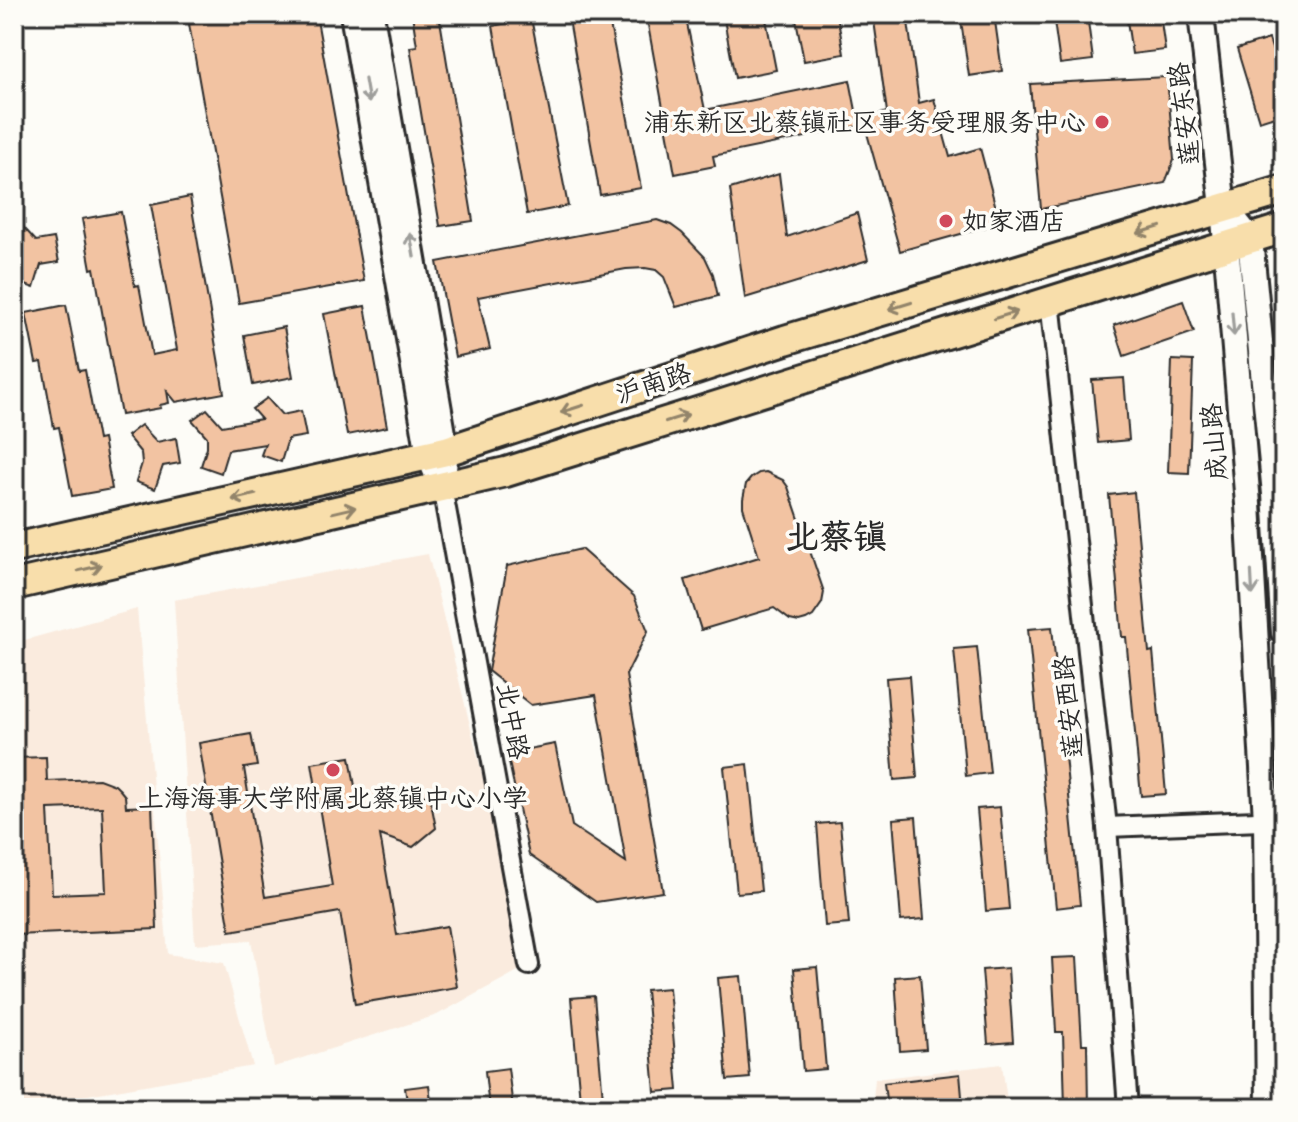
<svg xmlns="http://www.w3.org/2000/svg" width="1298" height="1122" font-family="'Gochi Hand','LXGW WenKai TC',sans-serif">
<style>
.built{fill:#faebde}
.building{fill:#f2c3a2;stroke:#2b2b2b;stroke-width:2;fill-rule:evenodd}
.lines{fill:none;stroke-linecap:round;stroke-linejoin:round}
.street-casing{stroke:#2b2b2b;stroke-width:24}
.secondary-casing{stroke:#2b2b2b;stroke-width:30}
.primary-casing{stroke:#2b2b2b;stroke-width:34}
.street{stroke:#fdfcf7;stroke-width:18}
.secondary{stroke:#fdfcf7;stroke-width:24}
.primary{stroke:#f8deab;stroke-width:28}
.oneway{stroke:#9e9e9b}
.oneway2{stroke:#92846b}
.poi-dot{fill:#d1495b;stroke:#fdfcf7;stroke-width:3}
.labels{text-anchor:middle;stroke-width:7;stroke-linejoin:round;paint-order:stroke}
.street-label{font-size:26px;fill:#2b2b2b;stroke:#fdfcf7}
.poi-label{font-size:26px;fill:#2b2b2b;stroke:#fdfcf7;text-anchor:end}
.district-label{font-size:34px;font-weight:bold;fill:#2b2b2b;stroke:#fdfcf7}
</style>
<rect width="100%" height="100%" fill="#fdfcf7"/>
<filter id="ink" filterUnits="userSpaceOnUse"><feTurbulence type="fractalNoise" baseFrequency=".0125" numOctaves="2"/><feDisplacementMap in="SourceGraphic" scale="16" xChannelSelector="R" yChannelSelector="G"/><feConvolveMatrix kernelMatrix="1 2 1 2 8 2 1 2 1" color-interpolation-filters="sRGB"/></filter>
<g filter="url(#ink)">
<g class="built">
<polygon points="428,554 529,965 437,1015 274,1067 251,940 195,944 174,600"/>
<polygon points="137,609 168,954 224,963 253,1066 14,1108 14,643"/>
<polygon points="1002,1064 1008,1108 872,1108 875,1079"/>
</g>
<g class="building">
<polygon points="245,14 316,14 364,281 239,303 189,24"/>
<polygon points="412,14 439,14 473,221 440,226 410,47 417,46"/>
<polygon points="568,14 608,14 641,188 600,195"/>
<polygon points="646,14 685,14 705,110 850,80 859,126 713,156 715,166 675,174"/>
<polygon points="723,14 765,14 776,70 735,78"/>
<polygon points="795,14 837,14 844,54 804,61"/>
<polygon points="873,14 907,14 919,103 934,99 950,157 980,148 1000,223 900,251 863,119 887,112"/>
<polygon points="960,14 994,14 1002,71 969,76"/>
<polygon points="1053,14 1087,14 1093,60 1060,64"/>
<polygon points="1126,14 1160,14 1165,50 1132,54"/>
<polygon points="531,18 568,206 527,214 493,26"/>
<polygon points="1269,39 1284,86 1284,113 1259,121 1237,49"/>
<polygon points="1167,77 1174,160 1165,183 1041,209 1030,84"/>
<polygon points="779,174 787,237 857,213 868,260 745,298 730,189"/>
<polygon points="190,197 224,393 176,402 167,391 169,403 160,405 161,408 121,415 94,268 91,269 82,219 121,212 135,286 139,285 152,355 177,350 151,205"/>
<polygon points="14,217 36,241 54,238 59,262 41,265 34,288 14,281 20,262 20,252 14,245"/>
<polygon points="657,220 671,225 682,233 705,257 713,274 718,296 676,307 664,277 656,270 645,268 626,269 478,297 490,349 455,357 437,262"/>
<polygon points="1183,301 1194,332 1124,356 1114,325"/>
<polygon points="66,305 79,371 85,370 98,440 103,439 112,489 72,496 59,427 54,428 42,362 36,363 26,313"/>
<polygon points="365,306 387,427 347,435 324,314"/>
<polygon points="284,327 293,377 253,385 244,335"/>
<polygon points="1172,360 1193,361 1189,473 1168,472"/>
<polygon points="1124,378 1129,440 1098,443 1092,380"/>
<polygon points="267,398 282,415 301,411 306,436 288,439 281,462 261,455 265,444 228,450 221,473 201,466 207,447 207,437 192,420 207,409 222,426 261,419 252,409"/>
<polygon points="141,425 157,442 176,438 180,463 163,466 155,489 136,482 142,463 141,453 127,436"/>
<polygon points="766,472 783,480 788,487 824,592 822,603 813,616 806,620 799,622 790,620 774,608 701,630 685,580 759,557 743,507 743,499 746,484 751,478 759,473"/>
<polygon points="1134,492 1149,652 1153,651 1166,794 1141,796 1126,637 1122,637 1109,495"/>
<polygon points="581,549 634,596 648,631 626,675 663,892 596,902 529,855 507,753 555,744 572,826 626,862 596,695 531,705 488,671 507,566"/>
<polygon points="1052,627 1080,905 1056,908 1028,629"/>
<polygon points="977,647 990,773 966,776 954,649"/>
<polygon points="909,676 917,778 894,780 886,678"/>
<polygon points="251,734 257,766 244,768 265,897 332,886 312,763 350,757 359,810 380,807 401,790 430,797 436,828 413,847 380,835 397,935 447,926 457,987 355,1004 340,912 230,931 199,743"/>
<path d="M 46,757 L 47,781 L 99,779 L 115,785 L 120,790 L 125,796 L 126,807 L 152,806 L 157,929 L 14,935 L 14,758 ZM 102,807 L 106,892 L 52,894 L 48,809 Z"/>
<polygon points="748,764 761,891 737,893 724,767"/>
<polygon points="1000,807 1009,909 986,911 977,809"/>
<polygon points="916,817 924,919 901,921 893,819"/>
<polygon points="840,822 849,924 825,926 817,824"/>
<polygon points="1077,957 1082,1044 1087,1044 1088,1108 1065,1108 1063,1032 1056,1032 1052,958"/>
<polygon points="817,967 826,1069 803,1071 794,969"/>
<polygon points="1008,968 1013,1042 988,1044 982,970"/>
<polygon points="920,975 926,1049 900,1051 895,977"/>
<polygon points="741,976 750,1078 727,1080 718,978"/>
<polygon points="669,988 678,1090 655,1092 646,990"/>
<polygon points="594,996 603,1098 580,1100 571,998"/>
<polygon points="508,1068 513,1108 489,1108 485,1071"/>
<polygon points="960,1074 963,1108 887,1108 884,1083"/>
<polygon points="429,1085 432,1108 408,1108 405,1088"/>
</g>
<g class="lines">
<g class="street-casing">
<g id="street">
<polyline points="1050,301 1107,827 1128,1108"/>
<polyline points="442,487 529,965"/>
<polyline points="1107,827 1284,820"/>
</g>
</g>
<g class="secondary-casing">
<g id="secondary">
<polyline points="353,14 429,455 442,487"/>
<polyline points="371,14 446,451 444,469"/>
<polyline points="1201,14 1223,207 1248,504 1266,820 1269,1108"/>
<polyline points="1238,224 1250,239 1275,494 1284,632"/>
</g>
</g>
<g class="primary-casing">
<g id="primary">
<polyline points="14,548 446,451 785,340 1284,190"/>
<polyline points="14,585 506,472 1284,228"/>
</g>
</g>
<use href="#street" class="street"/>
<use href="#secondary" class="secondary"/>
<use href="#primary" class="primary"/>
</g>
<defs><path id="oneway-shaft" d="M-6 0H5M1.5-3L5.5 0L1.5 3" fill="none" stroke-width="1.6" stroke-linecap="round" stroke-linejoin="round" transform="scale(2)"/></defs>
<g class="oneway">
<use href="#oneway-shaft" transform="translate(367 91) rotate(80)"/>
<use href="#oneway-shaft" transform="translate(412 245) rotate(-100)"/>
<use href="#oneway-shaft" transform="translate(1233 324) rotate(85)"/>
<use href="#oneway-shaft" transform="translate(1252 583) rotate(87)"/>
</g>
<g class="oneway2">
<use href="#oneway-shaft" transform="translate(1149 230) rotate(163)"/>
<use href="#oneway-shaft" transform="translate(900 306) rotate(163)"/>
<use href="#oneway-shaft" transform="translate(1006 315) rotate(-17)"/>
<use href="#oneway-shaft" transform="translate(572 409) rotate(162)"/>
<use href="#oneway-shaft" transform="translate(677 418) rotate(-17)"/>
<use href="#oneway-shaft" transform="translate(244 497) rotate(167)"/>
<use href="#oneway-shaft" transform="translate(344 510) rotate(-13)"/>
<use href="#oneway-shaft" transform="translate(90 568) rotate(-13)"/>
</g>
</g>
<g class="poi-dot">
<circle cx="1102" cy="122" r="8"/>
<circle cx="946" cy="221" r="8"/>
<circle cx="333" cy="770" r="8"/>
</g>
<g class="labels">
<g class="street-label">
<text transform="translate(1184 114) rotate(-97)" y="9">莲安东路</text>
<text transform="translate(653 383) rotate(-18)" y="9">沪南路</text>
<text transform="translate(1214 442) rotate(-95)" y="9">成山路</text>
<text transform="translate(1068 707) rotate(-96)" y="9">莲安西路</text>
<text transform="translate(513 721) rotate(80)" y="9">北中路</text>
</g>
<g class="poi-label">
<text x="1086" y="131">浦东新区北蔡镇社区事务受理服务中心</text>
<text x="962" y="230" text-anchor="start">如家酒店</text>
<text x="333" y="807" text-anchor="middle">上海海事大学附属北蔡镇中心小学</text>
</g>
<g class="district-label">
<text x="836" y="548">北蔡镇</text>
</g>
</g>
<rect width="1298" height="1122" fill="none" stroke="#fdfcf7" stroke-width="48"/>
<rect x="24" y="24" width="1250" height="1074" fill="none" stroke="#2b2b2b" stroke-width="3" filter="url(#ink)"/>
</svg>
